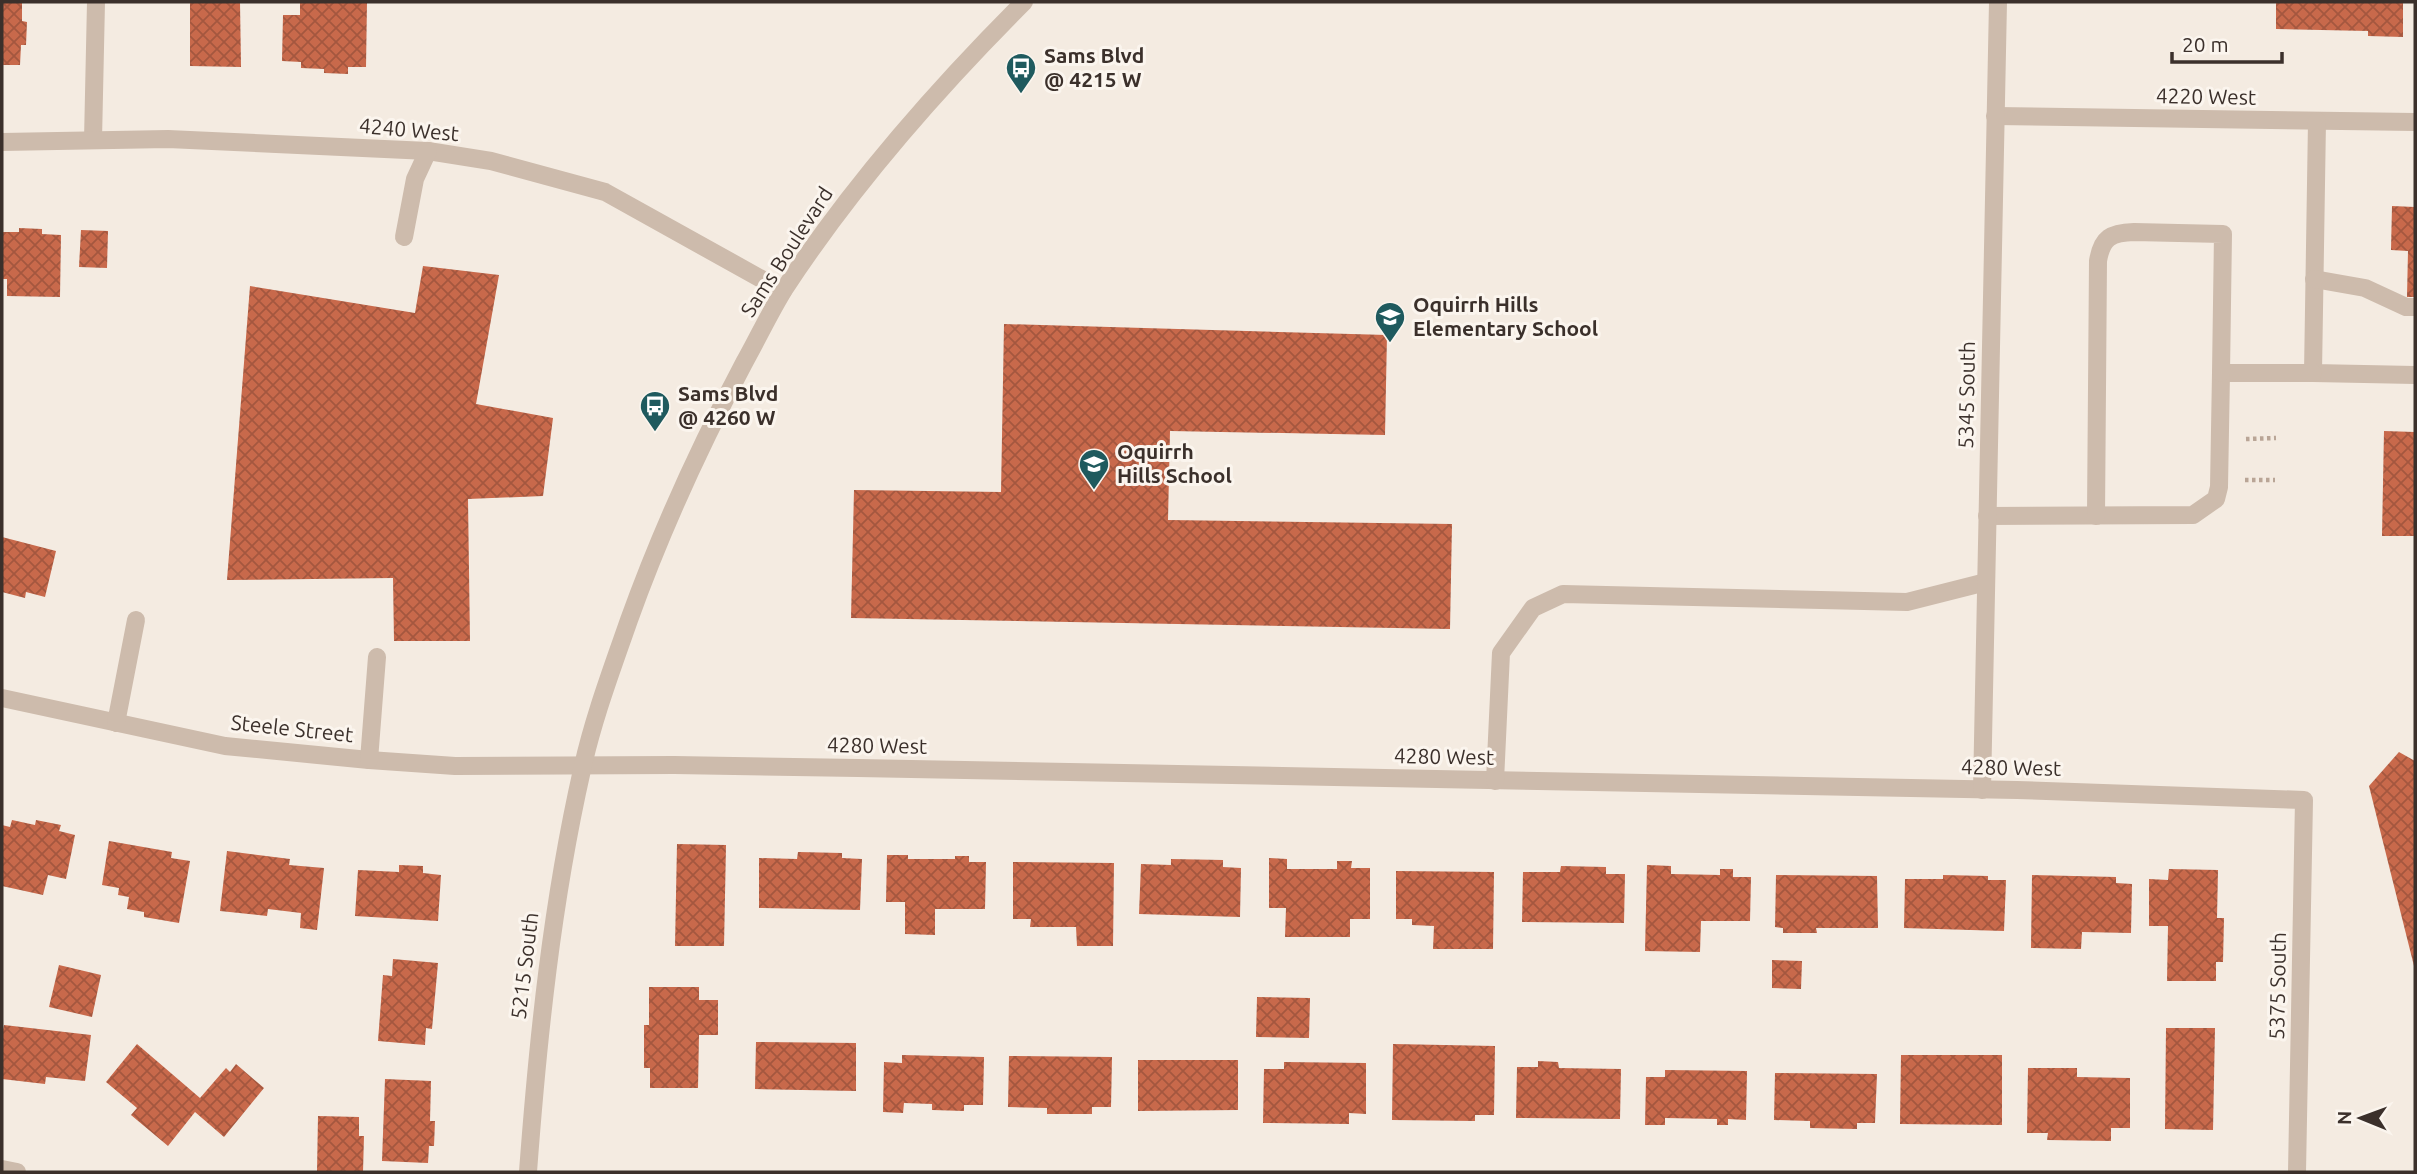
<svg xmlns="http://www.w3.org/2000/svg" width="2417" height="1174" font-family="Ubuntu,sans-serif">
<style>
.building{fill:url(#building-cross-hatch)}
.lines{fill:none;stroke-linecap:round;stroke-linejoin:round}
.path{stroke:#b9a596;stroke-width:4.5;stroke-dasharray:3.5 3.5;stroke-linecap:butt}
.minor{stroke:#cdbbac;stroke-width:18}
.labels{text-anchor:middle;stroke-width:6;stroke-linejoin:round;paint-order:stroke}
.poi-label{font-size:21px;font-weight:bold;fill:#3b302b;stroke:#fbf5ee;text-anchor:start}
.street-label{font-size:21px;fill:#3b302b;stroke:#fbf5ee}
</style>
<defs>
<pattern id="building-cross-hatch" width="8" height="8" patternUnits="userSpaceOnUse" patternTransform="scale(1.75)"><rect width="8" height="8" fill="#c8694b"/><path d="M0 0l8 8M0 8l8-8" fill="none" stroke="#a4573f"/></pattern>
</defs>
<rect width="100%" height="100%" fill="#f4ebe1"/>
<g class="building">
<polygon points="2,2 22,2 22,21 27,22 26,45 21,45 20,65 2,65"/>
<polygon points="190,2 240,2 241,67 190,66"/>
<polygon points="300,2 367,2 366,67 348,67 348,74 324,73 324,69 301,68 301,62 282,61 283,15 300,15"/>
<polygon points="2276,2 2403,2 2403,37 2368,36 2368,31 2276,29"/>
<polygon points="2392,206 2415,207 2415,297 2407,297 2408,251 2391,250"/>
<polygon points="19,228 42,229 42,234 61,235 60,297 7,296 7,279 2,279 2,232 19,232"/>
<polygon points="81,230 108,231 107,268 79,267"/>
<polygon points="423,266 499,275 476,404 553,418 543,496 468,499 470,641 394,641 393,578 227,580 250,286 415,313"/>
<polygon points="1004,324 1387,335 1385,435 1170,431 1168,520 1452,524 1450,629 851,618 854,490 1001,492"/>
<polygon points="2384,431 2415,432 2415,536 2382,536"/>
<polygon points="2,537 56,551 45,597 26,592 25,598 2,592"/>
<polygon points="2399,752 2415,761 2414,966 2369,786"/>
<polygon points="12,820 35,825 36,820 61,825 59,831 75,835 66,879 48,875 43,895 2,886 2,825 10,827"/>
<polygon points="109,841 172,852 171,858 190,861 179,923 144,917 144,912 127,909 129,897 118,895 119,888 102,885"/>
<polygon points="677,844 726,845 724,946 675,946"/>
<polygon points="227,851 290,859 289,865 324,868 317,930 300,928 301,913 268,909 267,916 220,911"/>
<polygon points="798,852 842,853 842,858 862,859 860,910 759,908 759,858 797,859"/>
<polygon points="887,855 908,855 908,859 955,859 955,856 969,856 969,862 986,862 985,909 935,909 935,935 905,934 905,902 886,902"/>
<polygon points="1269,858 1287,859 1287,869 1337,869 1337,861 1352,861 1351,868 1370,868 1370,919 1350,919 1350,937 1285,937 1286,908 1269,908"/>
<polygon points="1171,859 1223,860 1223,867 1241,868 1240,917 1139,914 1141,864 1171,865"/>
<polygon points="1013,862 1114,863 1113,946 1077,946 1076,927 1030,927 1031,919 1013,919"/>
<polygon points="399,865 423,866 423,873 441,875 438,921 355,916 358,870 399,872"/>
<polygon points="1647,865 1671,866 1671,874 1720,875 1720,869 1733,869 1733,877 1751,877 1750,921 1701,921 1700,952 1645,951"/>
<polygon points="1561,866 1606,867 1606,874 1625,874 1624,923 1522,922 1523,872 1560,872"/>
<polygon points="2169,869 2218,870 2217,918 2224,918 2223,962 2216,962 2216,981 2167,981 2168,926 2149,926 2149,879 2168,880"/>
<polygon points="1396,871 1494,872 1493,949 1433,949 1434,926 1412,925 1412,919 1396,919"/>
<polygon points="1776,875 1877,876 1878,928 1816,928 1817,933 1783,933 1783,928 1775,927"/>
<polygon points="1943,875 1988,876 1988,880 2006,880 2004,931 1904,928 1905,879 1943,879"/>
<polygon points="2032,875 2116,877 2116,883 2132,884 2131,933 2082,932 2081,949 2031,948"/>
<polygon points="393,959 438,963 432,1029 426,1028 425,1045 378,1041 383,975 392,976"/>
<polygon points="1772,960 1802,961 1801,989 1772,988"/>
<polygon points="59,965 101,975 92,1017 49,1007"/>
<polygon points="649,987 699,987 699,1000 718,1000 718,1035 699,1035 698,1088 650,1088 650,1068 644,1068 644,1025 649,1025"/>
<polygon points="1257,997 1310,998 1309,1038 1256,1037"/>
<polygon points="4,1025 91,1035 85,1081 46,1077 45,1084 2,1079 2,1034"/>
<polygon points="2166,1028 2215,1028 2213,1130 2165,1129"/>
<polygon points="756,1042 856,1043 856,1091 755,1089"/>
<polygon points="137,1044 200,1098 226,1068 230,1072 236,1064 264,1088 224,1137 195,1112 168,1146 131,1115 137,1108 106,1082"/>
<polygon points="1393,1044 1495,1046 1494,1115 1475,1115 1475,1121 1392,1120"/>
<polygon points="902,1055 984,1057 983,1105 964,1105 964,1111 932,1110 932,1104 904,1103 903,1113 883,1112 884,1062 902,1063"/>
<polygon points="1901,1055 2002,1055 2002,1125 1900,1124"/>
<polygon points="1009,1056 1112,1057 1111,1107 1092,1107 1092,1114 1047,1114 1047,1108 1008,1107"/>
<polygon points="1138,1060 1238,1060 1238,1110 1138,1111"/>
<polygon points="1538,1061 1558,1062 1559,1068 1621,1069 1620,1119 1516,1118 1517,1067 1538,1067"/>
<polygon points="1284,1062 1366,1063 1366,1114 1349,1113 1349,1124 1263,1123 1264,1069 1284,1069"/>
<polygon points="2028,1068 2077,1068 2077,1077 2130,1078 2130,1128 2111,1128 2111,1141 2047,1140 2048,1133 2027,1133"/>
<polygon points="1665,1070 1747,1071 1746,1120 1728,1119 1728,1125 1717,1125 1717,1119 1665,1118 1665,1125 1645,1125 1646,1077 1665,1077"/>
<polygon points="1775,1073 1877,1074 1875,1123 1857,1123 1857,1129 1810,1128 1810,1121 1774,1120"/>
<polygon points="385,1079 431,1081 430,1121 435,1121 434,1146 429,1146 428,1163 382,1161"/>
<polygon points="318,1116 359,1117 359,1136 364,1136 363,1172 317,1172"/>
</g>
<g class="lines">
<g class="path">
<polyline points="2246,439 2276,438"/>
<polyline points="2245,480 2275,480"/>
</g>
<g class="minor">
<polyline points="1995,116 2415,122"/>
<polyline points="2317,121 2313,373 2415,375"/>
<polyline points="93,140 96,2"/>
<polyline points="2,142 168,139 428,151 491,161 605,192 783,291"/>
<polyline points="404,237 415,179 428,151"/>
<polyline points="2314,279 2365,288 2406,307 2415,307"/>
<polyline points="1987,516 2193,515 2216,499 2219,487 2221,373 2313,373"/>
<path d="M 2096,516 L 2098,261 C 2102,237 2111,233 2134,232 L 2223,234 L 2221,373"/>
<polyline points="2,698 225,746 369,760 455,766 674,765 858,768 2017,790 2304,800 2297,1172"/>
<polyline points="116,723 136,620"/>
<polyline points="369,760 377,657"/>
<polyline points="1495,781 1501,653 1533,608 1563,594 1907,602 1986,582"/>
<polyline points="1982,790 1998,2"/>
<polyline points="2,1169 17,1172"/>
<path d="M 528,1172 C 538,1037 552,903 582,770 C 593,719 612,669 629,620 C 661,531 700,446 744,363 C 758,338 770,312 785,288 C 854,183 936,90 1024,2"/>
</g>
</g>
<defs>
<g id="bus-pin" transform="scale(1.575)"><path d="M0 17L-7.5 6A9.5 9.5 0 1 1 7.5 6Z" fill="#1f5a5e" stroke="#fbf5ee"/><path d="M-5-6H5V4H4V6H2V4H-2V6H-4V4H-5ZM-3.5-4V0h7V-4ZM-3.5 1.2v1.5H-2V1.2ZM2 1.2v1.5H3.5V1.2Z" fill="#fff"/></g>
<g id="school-pin" transform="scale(1.575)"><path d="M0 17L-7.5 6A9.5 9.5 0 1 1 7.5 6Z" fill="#1f5a5e" stroke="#fbf5ee"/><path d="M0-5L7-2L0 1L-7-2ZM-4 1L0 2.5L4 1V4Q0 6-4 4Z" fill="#fff"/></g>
</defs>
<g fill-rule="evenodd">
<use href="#bus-pin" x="1021" y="68"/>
<use href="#school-pin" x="1390" y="317"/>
<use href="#bus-pin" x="655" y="406"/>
<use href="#school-pin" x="1094" y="464"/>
</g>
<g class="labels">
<g class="poi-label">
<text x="1044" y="63">Sams Blvd<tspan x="1044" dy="24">@ 4215 W</tspan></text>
<text x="1413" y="312">Oquirrh Hills<tspan x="1413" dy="24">Elementary School</tspan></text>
<text x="678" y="401">Sams Blvd<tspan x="678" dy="24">@ 4260 W</tspan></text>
<text x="1117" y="459">Oquirrh<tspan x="1117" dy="24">Hills School</tspan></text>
</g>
<g class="street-label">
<text transform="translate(2206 97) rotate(1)" y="7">4220 West</text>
<text transform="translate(409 130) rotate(5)" y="7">4240 West</text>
<text transform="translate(787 252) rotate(-57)" y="7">Sams Boulevard</text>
<text transform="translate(1967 395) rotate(-89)" y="7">5345 South</text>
<text transform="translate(292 729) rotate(6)" y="7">Steele Street</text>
<text transform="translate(877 746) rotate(1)" y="7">4280 West</text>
<text transform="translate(1444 757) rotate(1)" y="7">4280 West</text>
<text transform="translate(2011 768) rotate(1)" y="7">4280 West</text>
<text transform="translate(525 966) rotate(-83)" y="7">5215 South</text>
<text transform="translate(2278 986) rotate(-89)" y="7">5375 South</text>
</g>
</g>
<rect width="2417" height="1174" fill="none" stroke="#3b302b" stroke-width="7"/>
<g transform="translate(2361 1118) rotate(271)" stroke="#fbf5ee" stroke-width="5" paint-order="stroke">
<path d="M0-5L12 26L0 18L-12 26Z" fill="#3b302b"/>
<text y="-10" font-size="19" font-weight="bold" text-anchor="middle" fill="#3b302b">N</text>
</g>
<path d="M2172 52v10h110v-10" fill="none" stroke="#3b302b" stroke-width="3.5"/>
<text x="2182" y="52" font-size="21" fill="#3b302b" stroke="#fbf5ee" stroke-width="5" paint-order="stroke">20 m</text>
</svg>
